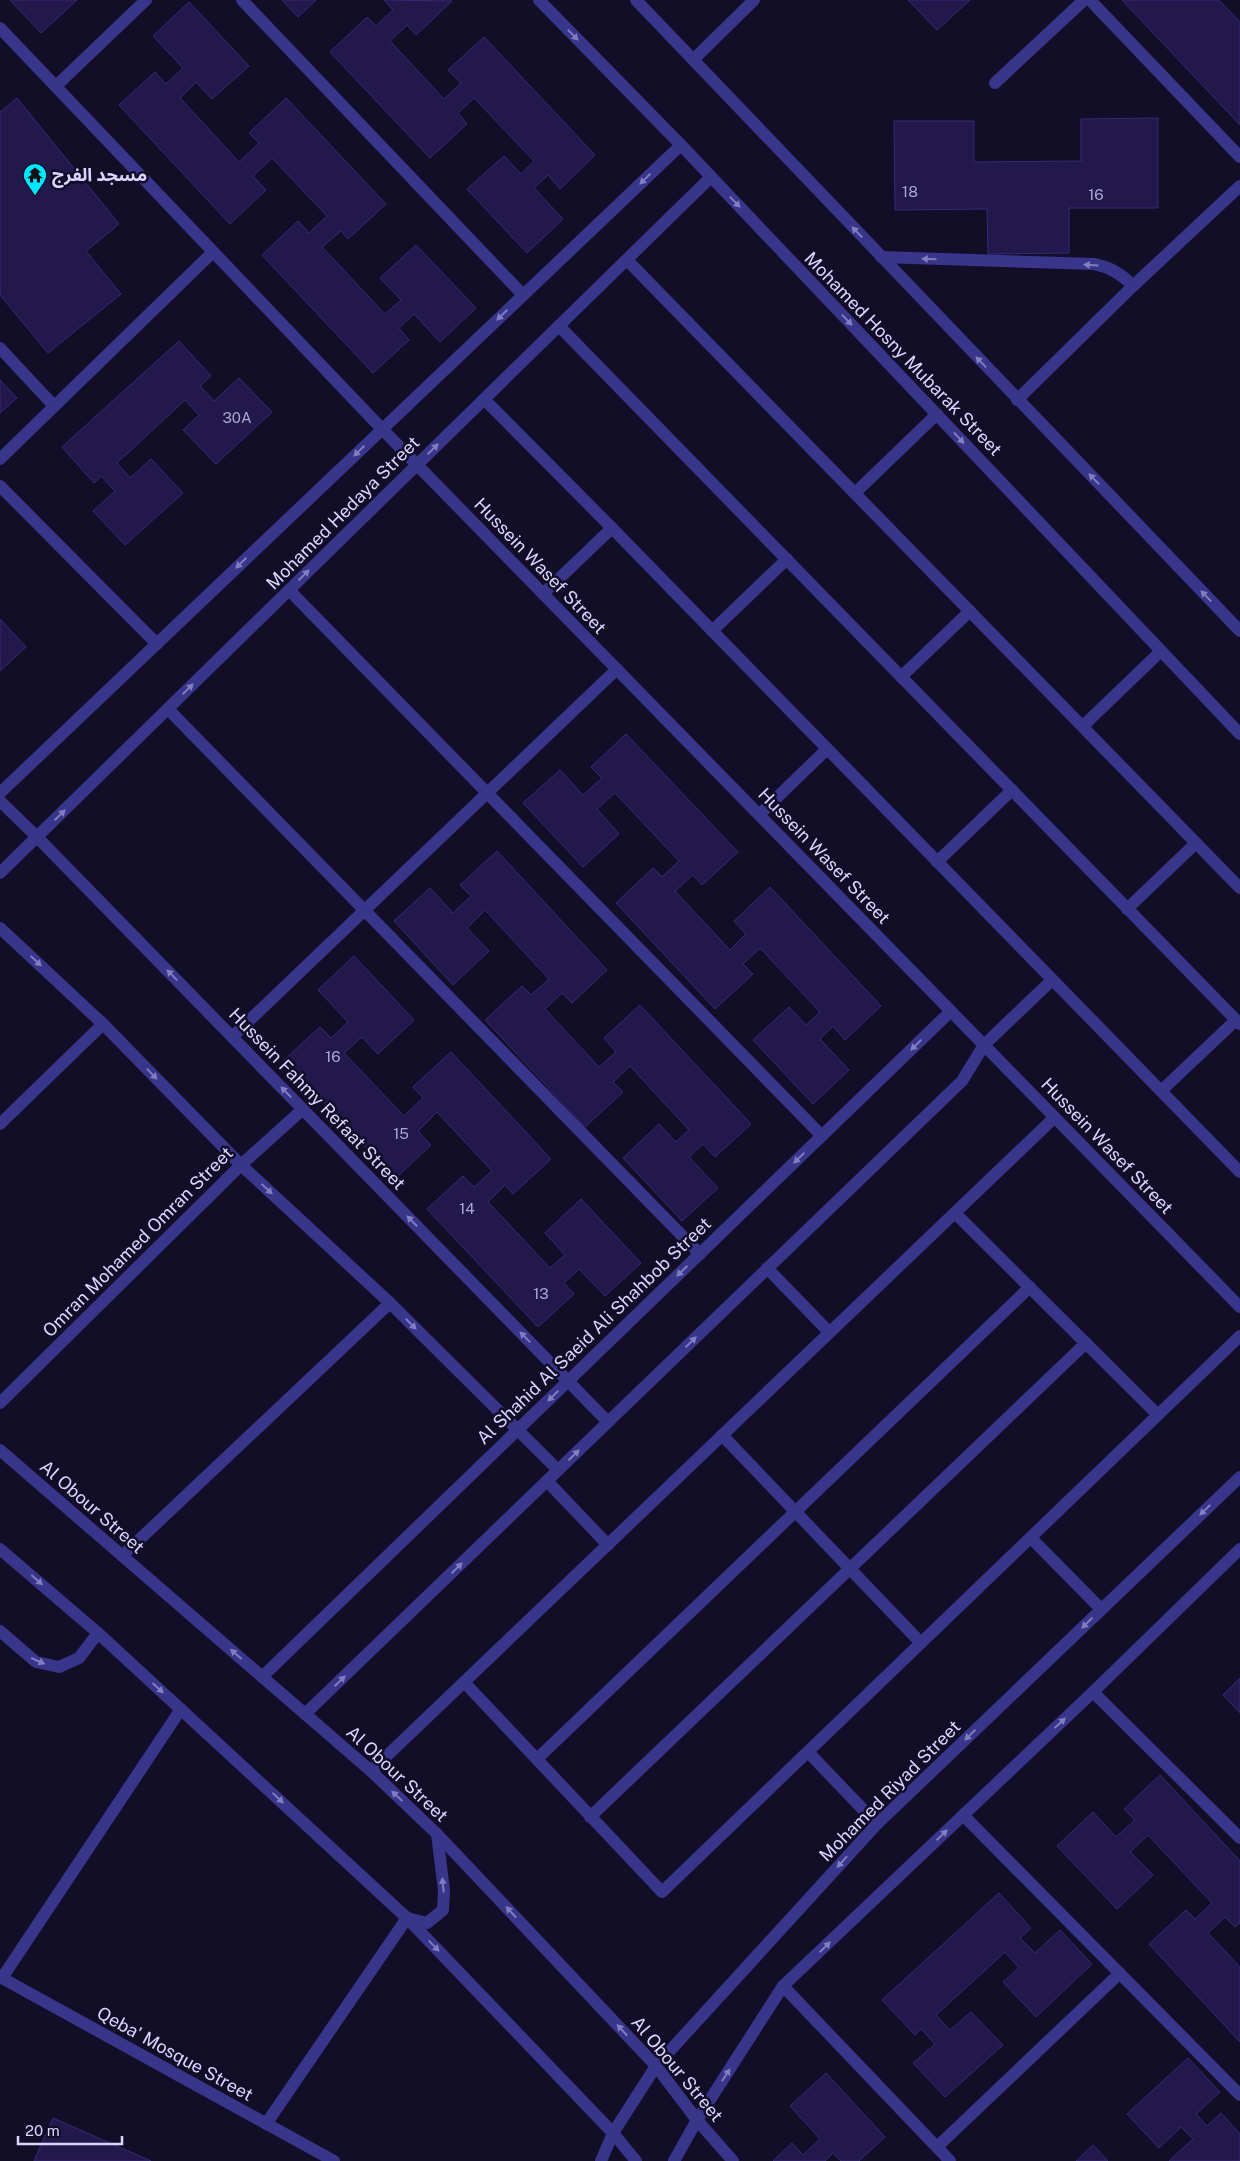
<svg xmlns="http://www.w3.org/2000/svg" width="1240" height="2161" font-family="'Public Sans','Noto Sans Arabic',sans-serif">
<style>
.building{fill:#22184b;stroke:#382979}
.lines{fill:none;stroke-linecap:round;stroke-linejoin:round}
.service{stroke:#38358b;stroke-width:12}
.minor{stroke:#38358b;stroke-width:12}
.tertiary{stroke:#38358b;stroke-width:12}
.oneway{fill:#817dbf}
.labels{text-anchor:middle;stroke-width:5;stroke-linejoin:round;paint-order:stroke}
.number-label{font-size:15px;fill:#aca6d2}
.poi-label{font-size:18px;font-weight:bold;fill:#dad5ff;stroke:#120e28;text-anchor:start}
.street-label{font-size:18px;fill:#dad5ff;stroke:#120e28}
</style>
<rect width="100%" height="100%" fill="#120e28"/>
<g class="building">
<polygon points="10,0 77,0 41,33"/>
<polygon points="282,0 316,0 298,17"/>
<polygon points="384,0 452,1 416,35 407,25 390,41 444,99 461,83 448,70 484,37 595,155 560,189 548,175 534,188 563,219 527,253 467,189 504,156 521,174 534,161 474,98 458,113 467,124 430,158 330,52 367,17 376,26 393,10"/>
<polygon points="908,0 970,0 937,30"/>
<polygon points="1122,0 1219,0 1240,22 1240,125"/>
<polygon points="189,2 249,66 212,99 196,82 180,98 239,162 259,143 249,133 286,98 386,204 348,239 341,231 322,247 385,314 401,300 380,278 416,245 476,308 440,342 414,314 399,328 409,340 373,373 262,255 298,221 309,233 327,216 272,158 253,176 266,190 230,224 119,105 155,72 166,84 183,68 153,36"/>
<polygon points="17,98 119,224 86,251 121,294 48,353 0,295 0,112"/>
<polygon points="1158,118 1158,208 1069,208 1069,253 988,254 987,209 895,210 894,121 974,121 974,162 1081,161 1081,119"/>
<polygon points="179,341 211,376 200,386 214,401 239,378 272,412 216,464 183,430 199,415 185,400 117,463 130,478 151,459 183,493 125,545 93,511 115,491 101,476 94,483 62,447"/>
<polygon points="0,380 17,398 0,413"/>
<polygon points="0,619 26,647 0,671"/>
<polygon points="626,734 738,852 702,885 693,875 675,891 730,950 746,934 734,921 770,887 881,1006 845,1040 833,1026 820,1039 849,1070 813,1104 753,1040 789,1007 806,1025 820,1012 760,948 743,964 753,974 715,1009 616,903 653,868 662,877 679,861 615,793 597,809 619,834 583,867 523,803 560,770 583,795 602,778 591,767"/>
<polygon points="497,851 607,970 572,1003 562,993 545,1009 599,1067 616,1052 604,1038 640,1005 751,1124 715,1157 703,1144 689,1157 718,1188 682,1221 623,1158 659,1124 676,1142 689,1130 630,1066 613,1082 623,1092 585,1127 485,1020 522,986 531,995 549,979 485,910 467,928 489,951 453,985 394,921 430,888 453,913 471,896 460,885"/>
<polygon points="354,956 414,1020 378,1054 362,1037 344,1053 404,1116 423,1098 413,1087 451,1052 551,1159 513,1194 505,1185 488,1202 550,1268 565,1255 545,1233 581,1199 641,1263 605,1296 579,1269 564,1283 574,1294 538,1327 427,1209 463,1176 474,1187 492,1171 437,1112 418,1131 431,1145 395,1179 284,1060 320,1027 331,1038 348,1022 318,990"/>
<polygon points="1240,1678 1240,1713 1223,1695"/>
<polygon points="1160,1775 1240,1861 1240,1923 1235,1927 1225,1917 1208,1933 1240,1967 1240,2042 1149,1944 1186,1910 1195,1919 1212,1903 1148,1835 1130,1852 1153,1875 1117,1909 1057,1846 1093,1812 1116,1837 1135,1820 1124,1809"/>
<polygon points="999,1893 1031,1928 1020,1938 1035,1953 1060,1930 1092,1964 1036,2017 1003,1982 1019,1968 1005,1952 936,2015 950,2030 971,2012 1003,2045 945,2097 913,2063 935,2044 921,2029 915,2035 882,2000"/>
<polygon points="1188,2058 1220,2092 1196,2114 1207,2126 1221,2113 1240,2134 1240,2161 1169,2161 1193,2139 1181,2127 1159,2148 1127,2114"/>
<polygon points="826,2073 885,2137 859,2161 841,2161 833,2153 825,2161 773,2161 792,2143 803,2155 820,2139 790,2106"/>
<polygon points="53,2118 151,2161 34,2161"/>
<polygon points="1093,2145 1108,2161 1076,2161"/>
</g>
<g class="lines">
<g class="service">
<polyline points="1090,0 1240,157"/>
<polyline points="995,83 1084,0"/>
<path d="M 881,257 L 1094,264 C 1110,267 1122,274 1133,286"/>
<polyline points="0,1631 36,1662 59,1667 79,1658 98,1633"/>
<polyline points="963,1815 1240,2095"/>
<polyline points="2,1978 181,1709"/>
<polyline points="783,1986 950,2161"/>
<polyline points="266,2124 407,1918"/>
<polyline points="937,2147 1120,1973"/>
</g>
<g class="minor">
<polyline points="242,0 523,295"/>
<polyline points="0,28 382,429 1240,1307"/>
<polyline points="693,60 754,0"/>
<polyline points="56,86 146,0"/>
<polyline points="627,260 1240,888"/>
<polyline points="559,326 1240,1024"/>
<polyline points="0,348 54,406"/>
<polyline points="484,399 612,528 1240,1172"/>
<polyline points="1017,400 1133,286 1240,186"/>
<polyline points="0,459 213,252"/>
<polyline points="0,486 157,644"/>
<polyline points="855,493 937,414"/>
<polyline points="289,590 822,1136"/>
<polyline points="543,594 612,528"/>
<polyline points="712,631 787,559"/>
<polyline points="901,677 970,611"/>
<polyline points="168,709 700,1254"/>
<polyline points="1083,726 1161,651"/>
<polyline points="0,801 37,837 608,1422"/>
<polyline points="759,815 827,749"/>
<polyline points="937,862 1012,790"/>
<polyline points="1127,909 1196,843"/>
<polyline points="0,928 103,1024 241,1165 390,1303 558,1470"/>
<polyline points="232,1037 617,669"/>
<polyline points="1161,1091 1236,1020"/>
<polyline points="0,1124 103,1024"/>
<polyline points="955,1213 1158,1415"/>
<polyline points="767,1268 829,1332"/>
<polyline points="0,1403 241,1165 303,1109"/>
<polyline points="722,1435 921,1643"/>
<polyline points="547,1481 608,1545"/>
<polyline points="1031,1538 1101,1609"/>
<polyline points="122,1556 390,1303"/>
<polyline points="262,1677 951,1011"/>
<polyline points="464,1682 662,1892 1240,1336"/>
<polyline points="1093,1692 1240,1838"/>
<polyline points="305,1714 962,1081 984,1045 1052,980"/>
<polyline points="808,1752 877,1824"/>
<polyline points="537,1759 1030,1287"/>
<polyline points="371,1771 1054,1118"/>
<polyline points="590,1817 1086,1343"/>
<polyline points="0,1977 334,2161"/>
</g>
<g class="tertiary">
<polyline points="539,0 681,145 1240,734"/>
<polyline points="636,0 1240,631"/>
<polyline points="0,793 681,145"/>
<polyline points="0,873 711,177"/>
<polyline points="0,1450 371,1771 437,1834 656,2066 697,2120 733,2161"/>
<polyline points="0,1549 98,1633 407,1918 613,2133 636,2161"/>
<polyline points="407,1918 427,1923 443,1910 444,1890 437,1834"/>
<polyline points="601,2161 613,2133 656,2066 877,1824 1240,1477"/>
<polyline points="674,2161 697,2120 783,1986 1093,1692 1240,1549"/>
</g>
</g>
<defs><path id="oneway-solid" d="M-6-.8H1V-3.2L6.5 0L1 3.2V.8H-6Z" transform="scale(1.25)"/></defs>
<g class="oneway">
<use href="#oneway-solid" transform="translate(573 35) rotate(46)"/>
<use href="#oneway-solid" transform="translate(645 179) rotate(136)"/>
<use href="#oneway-solid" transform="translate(735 202) rotate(46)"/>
<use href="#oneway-solid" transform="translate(857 232) rotate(-134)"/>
<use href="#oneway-solid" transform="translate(929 259) rotate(-178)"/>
<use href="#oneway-solid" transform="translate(1091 265) rotate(-176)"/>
<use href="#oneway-solid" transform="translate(502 315) rotate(136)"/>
<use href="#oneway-solid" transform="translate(847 320) rotate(46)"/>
<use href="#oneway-solid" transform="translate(981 362) rotate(-134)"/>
<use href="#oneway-solid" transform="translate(959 438) rotate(47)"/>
<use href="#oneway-solid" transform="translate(433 449) rotate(-44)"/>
<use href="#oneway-solid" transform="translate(359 451) rotate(136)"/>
<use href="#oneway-solid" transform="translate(1094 479) rotate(-134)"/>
<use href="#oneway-solid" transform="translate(241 563) rotate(136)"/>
<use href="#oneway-solid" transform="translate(304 575) rotate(-45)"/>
<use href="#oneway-solid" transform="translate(1206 596) rotate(-134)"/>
<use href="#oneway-solid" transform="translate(188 689) rotate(-44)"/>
<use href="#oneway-solid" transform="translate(60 815) rotate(-44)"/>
<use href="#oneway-solid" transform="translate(36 961) rotate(43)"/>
<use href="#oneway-solid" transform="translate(172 975) rotate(-134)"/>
<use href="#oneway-solid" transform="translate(916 1045) rotate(136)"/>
<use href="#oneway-solid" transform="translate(152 1074) rotate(46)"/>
<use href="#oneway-solid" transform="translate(286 1092) rotate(-134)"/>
<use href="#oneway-solid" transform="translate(799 1158) rotate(136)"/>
<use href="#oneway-solid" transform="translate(267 1189) rotate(43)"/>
<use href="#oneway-solid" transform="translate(412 1221) rotate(-134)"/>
<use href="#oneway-solid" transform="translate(682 1271) rotate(136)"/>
<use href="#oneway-solid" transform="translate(411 1324) rotate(45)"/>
<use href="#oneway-solid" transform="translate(525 1337) rotate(-134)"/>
<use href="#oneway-solid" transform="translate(691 1342) rotate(-44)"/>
<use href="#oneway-solid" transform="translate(553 1396) rotate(136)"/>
<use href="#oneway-solid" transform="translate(574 1455) rotate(-44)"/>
<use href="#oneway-solid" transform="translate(1205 1510) rotate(136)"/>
<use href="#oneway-solid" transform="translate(457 1568) rotate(-44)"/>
<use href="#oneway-solid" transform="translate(37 1580) rotate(41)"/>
<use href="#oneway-solid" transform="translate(1087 1623) rotate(136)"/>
<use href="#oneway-solid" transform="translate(236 1654) rotate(-139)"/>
<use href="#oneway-solid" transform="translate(38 1661) rotate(24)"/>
<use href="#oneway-solid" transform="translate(340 1681) rotate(-44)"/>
<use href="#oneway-solid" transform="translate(158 1688) rotate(42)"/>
<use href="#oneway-solid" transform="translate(1060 1723) rotate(-43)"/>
<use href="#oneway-solid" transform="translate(970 1735) rotate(136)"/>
<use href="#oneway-solid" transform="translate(397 1796) rotate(-137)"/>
<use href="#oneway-solid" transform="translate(278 1798) rotate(43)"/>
<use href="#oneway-solid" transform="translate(942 1835) rotate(-44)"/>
<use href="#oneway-solid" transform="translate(842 1862) rotate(132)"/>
<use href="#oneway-solid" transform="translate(443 1885) rotate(-96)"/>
<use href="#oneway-solid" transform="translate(511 1912) rotate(-133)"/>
<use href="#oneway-solid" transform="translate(434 1946) rotate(46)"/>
<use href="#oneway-solid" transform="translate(825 1947) rotate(-44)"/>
<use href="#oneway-solid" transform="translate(622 2030) rotate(-133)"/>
<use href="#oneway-solid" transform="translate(726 2075) rotate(-57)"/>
</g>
<defs>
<g id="temple-pin" transform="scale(1.25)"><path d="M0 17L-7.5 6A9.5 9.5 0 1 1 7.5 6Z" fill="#01e6ff" stroke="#120e28"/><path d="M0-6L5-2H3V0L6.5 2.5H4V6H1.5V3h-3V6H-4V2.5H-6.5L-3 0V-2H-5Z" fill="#111"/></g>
</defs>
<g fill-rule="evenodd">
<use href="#temple-pin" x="35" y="175"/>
</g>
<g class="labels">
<g class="number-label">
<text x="910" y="197">18</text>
<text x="1096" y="200">16</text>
<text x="237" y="423">30A</text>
<text x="333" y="1062">16</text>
<text x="401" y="1139">15</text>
<text x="467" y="1214">14</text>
<text x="541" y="1299">13</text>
</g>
<g class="poi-label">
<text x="52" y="181">مسجد الفرج</text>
</g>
<g class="street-label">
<text transform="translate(903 354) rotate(46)" y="6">Mohamed Hosny Mubarak Street</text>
<text transform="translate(343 513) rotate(-45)" y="6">Mohamed Hedaya Street</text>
<text transform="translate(540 566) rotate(46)" y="6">Hussein Wasef Street</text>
<text transform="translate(824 856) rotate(46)" y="6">Hussein Wasef Street</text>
<text transform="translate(317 1099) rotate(46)" y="6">Hussein Fahmy Refaat Street</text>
<text transform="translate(1107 1146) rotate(46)" y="6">Hussein Wasef Street</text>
<text transform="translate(138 1242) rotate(-45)" y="6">Omran Mohamed Omran Street</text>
<text transform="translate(594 1331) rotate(-44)" y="6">Al Shahid Al Saeid Ali Shahbob Street</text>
<text transform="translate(92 1507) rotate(41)" y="6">Al Obour Street</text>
<text transform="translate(397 1774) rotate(43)" y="6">Al Obour Street</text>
<text transform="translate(890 1791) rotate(-45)" y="6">Mohamed Riyad Street</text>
<text transform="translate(175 2054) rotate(29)" y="6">Qeba' Mosque Street</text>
<text transform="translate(677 2069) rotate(50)" y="6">Al Obour Street</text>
</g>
</g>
<path d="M18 2136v8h104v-8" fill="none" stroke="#dad5ff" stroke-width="2.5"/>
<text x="25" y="2136" font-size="15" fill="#dad5ff" stroke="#120e28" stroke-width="4" paint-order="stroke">20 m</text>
</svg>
